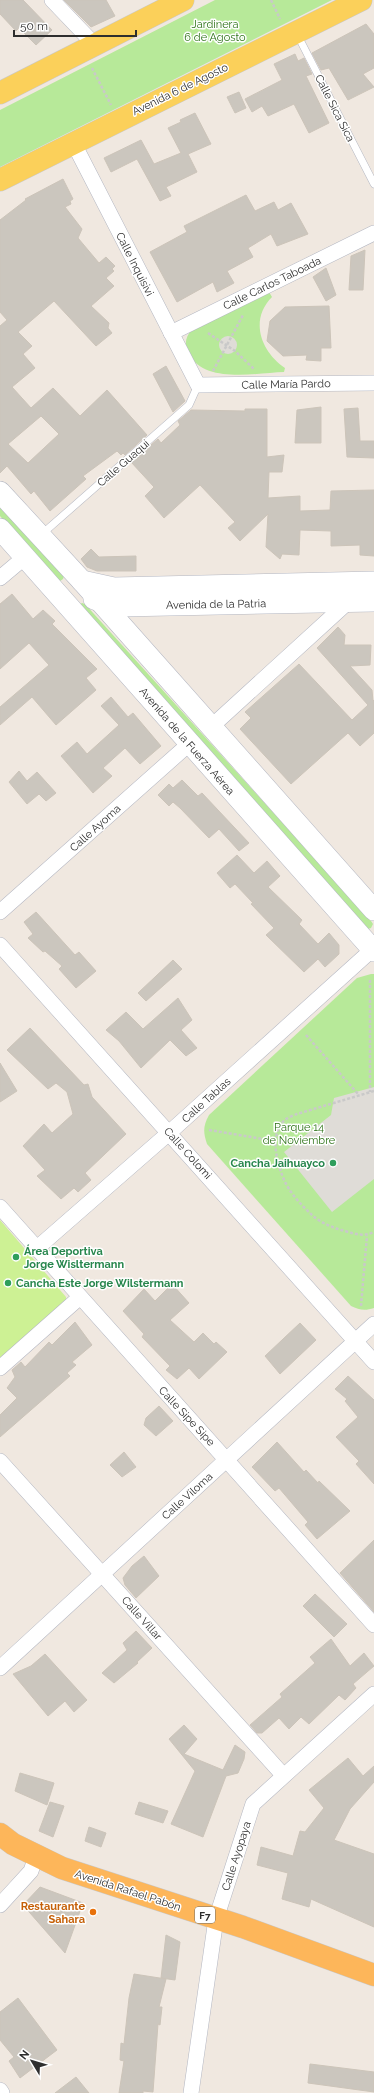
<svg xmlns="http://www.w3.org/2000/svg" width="374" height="2093" font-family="Raleway,sans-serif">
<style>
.green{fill:#b7e999}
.pitch{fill:#cdf194}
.plaza{fill:#dfdcd7}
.building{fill:#cbc6be;stroke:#ccc4b9;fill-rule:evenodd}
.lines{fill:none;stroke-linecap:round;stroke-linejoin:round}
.service-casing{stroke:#b4b7c2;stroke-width:8}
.minor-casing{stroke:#b4b7c2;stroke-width:16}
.secondary-casing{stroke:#b4b7c2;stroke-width:22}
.primary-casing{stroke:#c9c9c9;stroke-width:23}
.trunk-casing{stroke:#c9c9c9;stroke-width:23}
.path{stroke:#c9c9c9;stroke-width:2.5;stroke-dasharray:3 2;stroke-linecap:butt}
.service{stroke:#fff;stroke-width:7}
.minor{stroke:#fff;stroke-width:15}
.secondary{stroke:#fff;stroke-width:21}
.primary{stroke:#fbd05a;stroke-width:22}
.trunk{stroke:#fdb65a;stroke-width:22}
.leisure-dot{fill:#2e9e5b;stroke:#fff;stroke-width:1.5}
.food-dot{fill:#e8710a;stroke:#fff;stroke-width:1.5}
.labels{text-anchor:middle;stroke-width:3;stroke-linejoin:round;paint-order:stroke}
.shield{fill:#fff;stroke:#6d6d6d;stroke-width:1}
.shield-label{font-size:10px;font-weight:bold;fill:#2e2e2e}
.park-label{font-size:11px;fill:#2c7216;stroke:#fff}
.street-label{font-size:11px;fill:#2e2e2e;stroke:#fff}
.leisure-label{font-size:11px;font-weight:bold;fill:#27864d;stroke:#fff;text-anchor:start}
.food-label{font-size:11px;font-weight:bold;fill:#c56008;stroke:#fff;text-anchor:end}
</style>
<rect width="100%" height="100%" fill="#f0e8e0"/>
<g class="green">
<polygon points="215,0 332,0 0,167 0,110"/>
<path d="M 269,292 L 272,297 C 249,320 261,352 285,368 L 284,372 C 256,373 204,384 189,354 C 184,344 185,338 192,329 Z"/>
<polygon points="0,503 64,576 63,579 60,581 56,579 0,516"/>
<polygon points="82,603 85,604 371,921 373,924 371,928 368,929 79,605"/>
<path d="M 371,974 L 374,974 L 374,1308 C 365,1311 359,1310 351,1306 L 207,1144 C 203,1132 203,1126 209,1115 L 357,978 Z"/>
</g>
<polygon class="pitch" points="0,1220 66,1297 66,1300 0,1361"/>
<g class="plaza">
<circle cx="228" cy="345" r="9"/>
<polygon points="374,1087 374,1179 332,1212 284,1152 331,1115 334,1098"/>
</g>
<g class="building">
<polygon points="0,0 23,0 52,30 36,45 19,28 16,31 0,14"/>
<polygon points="64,0 106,0 115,16 91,27"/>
<polygon points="366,24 374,34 374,68 363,74 374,87 348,100 329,68 321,70 312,53"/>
<polygon points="295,54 298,61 304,58 312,74 306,76 329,123 309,133 294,104 268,116 262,106 252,112 245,99 282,80 274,64"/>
<polygon points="239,92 246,108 235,113 227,97"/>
<polygon points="195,113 211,144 188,154 197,172 166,187 171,196 160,201 137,159 111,172 104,158 141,140 154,164 181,153 168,128 181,122 180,120"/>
<path d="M 63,179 L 73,199 L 70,201 L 71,204 L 65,207 L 82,229 L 78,238 L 99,263 L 106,257 L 115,266 L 112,269 L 114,271 L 106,278 L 114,286 L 91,306 L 109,323 L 108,328 L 112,333 L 96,346 L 54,301 L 18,332 L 32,346 L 23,354 L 35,368 L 12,387 L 31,408 L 53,388 L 80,416 L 107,390 L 147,435 L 125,455 L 123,453 L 121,455 L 117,451 L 83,476 L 86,479 L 50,511 L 34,491 L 31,494 L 7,466 L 0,473 L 0,326 L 7,320 L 0,312 L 0,220 L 26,200 L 25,199 ZM 41,416 L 59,434 L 28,463 L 8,444 Z"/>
<polygon points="246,195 255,211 274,202 278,210 291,203 308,234 277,246 271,234 248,248 253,257 227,271 234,283 217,292 213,282 177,302 150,252 187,232 184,226"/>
<polygon points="365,250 363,290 349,290 351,256"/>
<polygon points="326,268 336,295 326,301 313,277"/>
<polygon points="329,306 331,348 321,348 321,361 306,360 307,355 283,356 267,341 270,321 285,307"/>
<polygon points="166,366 185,401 173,412 153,374"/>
<polygon points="321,407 321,443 295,443 297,410"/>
<polygon points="358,408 360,441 374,441 374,458 347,457 344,409"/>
<polygon points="245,409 267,409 267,457 284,455 282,472 269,472 268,498 300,496 300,511 330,510 331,491 374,490 374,556 360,555 360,545 331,546 331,531 300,530 299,555 282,554 280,559 266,547 268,514 240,541 228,528 235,522 200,485 164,518 145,496 154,487 131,462 158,439 161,443 180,425 178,421 191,410 245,411"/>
<polygon points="91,549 99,557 136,556 136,571 97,571 87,567 81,559"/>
<polygon points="12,594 33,619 43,610 55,621 52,624 97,669 86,678 96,690 56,725 32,697 0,725 0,707 49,665 29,643 0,669 0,604"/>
<polygon points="338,627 345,635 344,645 371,645 370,665 350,666 372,690 373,701 374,700 374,733 360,746 348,733 291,784 240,729 251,718 245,712 299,664 352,720 368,705 317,648"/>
<polygon points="111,697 128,717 133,713 161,746 140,764 125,748 103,768 112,776 93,793 61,756 77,742 87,754 119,725 101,706"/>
<polygon points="19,771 27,781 37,772 56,793 46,801 39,794 27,804 9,782"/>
<polygon points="182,780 198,796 202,793 249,843 239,851 219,829 209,838 180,808 173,802 169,806 158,795 169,784 173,788"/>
<polygon points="237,855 254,873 267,861 280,876 268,887 302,920 299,924 318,944 329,933 339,945 339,954 325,967 318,959 304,972 266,935 274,928 251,904 253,903 235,884 230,888 217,873"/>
<polygon points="36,912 75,955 79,952 96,971 76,988 59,969 62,966 45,951 43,952 28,938 33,934 24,922"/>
<polygon points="173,960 182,969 146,1001 138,993"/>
<polygon points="178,998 192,1020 181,1030 197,1048 186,1056 170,1040 141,1068 119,1041 106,1030 126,1012 143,1029"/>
<polygon points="30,1028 84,1085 88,1084 92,1097 126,1134 85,1173 91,1180 78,1192 74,1188 61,1199 37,1176 45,1170 23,1146 44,1124 52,1133 73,1114 67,1092 56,1083 48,1089 7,1050"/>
<polygon points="0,1063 17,1091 0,1102"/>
<polygon points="172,1284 189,1303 170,1320 194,1342 203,1333 214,1344 216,1342 227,1352 199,1379 189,1368 177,1379 166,1370 170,1366 142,1337 144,1334 123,1311 144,1289 155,1301"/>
<polygon points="75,1322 92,1345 72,1362 76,1365 67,1373 70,1376 0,1437 0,1415 17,1398 7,1388 15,1377 12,1370 21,1362 25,1367 49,1342 52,1345"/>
<polygon points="300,1323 316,1340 280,1374 265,1356"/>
<polygon points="348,1376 374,1400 374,1484 356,1464 359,1461 336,1437 358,1417 345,1401 347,1399 335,1389"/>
<polygon points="159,1406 173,1421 156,1436 144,1425 146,1418"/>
<polygon points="277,1442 304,1472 306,1470 318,1483 319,1481 350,1511 317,1539 305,1525 308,1522 279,1488 275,1491 252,1467"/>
<polygon points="124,1452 136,1467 122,1477 110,1465"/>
<polygon points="374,1540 374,1612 340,1573"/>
<polygon points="144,1556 159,1576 136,1598 125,1585 123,1578 132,1566"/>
<polygon points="315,1594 347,1624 334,1637 303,1606"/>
<polygon points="136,1631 152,1648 137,1662 138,1663 114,1683 102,1673 127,1650 123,1643"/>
<polygon points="331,1639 350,1666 364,1653 374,1666 353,1684 356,1688 345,1700 339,1695 309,1724 301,1717 289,1729 279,1718 262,1733 257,1733 250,1725 282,1697 280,1694 315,1663 310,1657"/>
<polygon points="45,1654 87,1700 74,1712 65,1701 48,1716 13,1674 31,1666"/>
<polygon points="184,1725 197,1739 184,1754 223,1770 235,1745 245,1752 244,1759 238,1773 226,1776 203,1837 171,1824 195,1771 169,1739"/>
<polygon points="348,1758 363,1776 374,1766 374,1782 350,1809 334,1840 374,1854 374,1927 311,1899 309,1907 282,1899 288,1873 257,1865 261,1847 293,1856 300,1831 305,1832 324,1808 309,1790"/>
<polygon points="20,1773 54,1783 47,1805 15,1791"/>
<polygon points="50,1802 64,1806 53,1837 39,1831"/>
<polygon points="139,1802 168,1811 163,1823 135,1814"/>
<polygon points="89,1827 106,1833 101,1847 85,1841"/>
<polygon points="40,1887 83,1903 65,1953 23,1905"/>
<polygon points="166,1935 180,1942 175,1980 161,1978"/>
<polygon points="134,1974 166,1979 159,2007 162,2007 160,2025 158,2024 153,2092 143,2091 143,2093 119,2093 124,2061 120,2060 121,2043 124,2044 129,1998"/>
<polygon points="18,1998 57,2050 20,2078 9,2061 14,2057 0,2040 0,2012"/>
<polygon points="310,2064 374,2072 374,2092 308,2083"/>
<polygon points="76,2077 89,2093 55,2093"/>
</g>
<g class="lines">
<g class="service-casing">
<g id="service">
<polyline points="297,34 374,184"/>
<polyline points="42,534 189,405 198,385"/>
</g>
</g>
<g class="minor-casing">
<g id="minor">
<polyline points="52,0 94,44"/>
<polyline points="73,142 198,385 374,383"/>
<polyline points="171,333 374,233"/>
<polyline points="0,578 25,557"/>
<polyline points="211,727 348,602"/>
<polyline points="0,912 189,744"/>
<polyline points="0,945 374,1362"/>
<polyline points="0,1207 374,1625"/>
<polyline points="36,1249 170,1132 374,948"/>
<polyline points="0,1368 79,1298"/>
<polyline points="0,1461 283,1775"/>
<polyline points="0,1668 374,1324"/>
<polyline points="0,1905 31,1871 36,1856"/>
<polyline points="0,2090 2,2093"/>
<polyline points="191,2093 216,1919 253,1804 374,1694"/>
</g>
</g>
<g class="secondary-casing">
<g id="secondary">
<polyline points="0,492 82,581 374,910"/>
<polyline points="0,529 374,951"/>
<polyline points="82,581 114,588 374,582"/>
<polyline points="94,599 121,606 374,601"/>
</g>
</g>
<g class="primary-casing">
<g id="primary">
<polyline points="0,93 183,0"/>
<polyline points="0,180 361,0"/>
</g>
</g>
<g class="trunk-casing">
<polyline id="trunk" points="0,1834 13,1844 62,1868 243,1927 374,1975"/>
</g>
<g class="path">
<polyline points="271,0 280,19"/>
<polyline points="92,68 111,105"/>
<polyline points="208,333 235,351 254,369"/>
<polyline points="213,371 243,315"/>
<polyline points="370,980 370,1092"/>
<polyline points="306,1035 359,1095"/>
<path d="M 374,1091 L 297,1114 C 294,1115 289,1117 286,1119 C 268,1133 277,1164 285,1182 C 291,1194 302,1206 312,1215 C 321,1223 333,1228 345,1231 C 355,1234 364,1237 374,1232"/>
<polyline points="209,1130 275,1141"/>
<polyline points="361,1306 367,1236"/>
</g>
<use href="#service" class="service"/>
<use href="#minor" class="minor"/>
<use href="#secondary" class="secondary"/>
<use href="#primary" class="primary"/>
<use href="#trunk" class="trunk"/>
</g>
<g class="leisure-dot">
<circle cx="333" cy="1163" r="4"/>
<circle cx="16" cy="1257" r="4"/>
<circle cx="8" cy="1283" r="4"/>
</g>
<circle class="food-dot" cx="93" cy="1912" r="4"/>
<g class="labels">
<rect class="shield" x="195" y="1907" width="20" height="16" rx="3"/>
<g class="shield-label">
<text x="205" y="1919">F7</text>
</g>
<g class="park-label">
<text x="215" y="28">Jardinera<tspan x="215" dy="13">6 de Agosto</tspan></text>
<text x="299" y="1131">Parque 14<tspan x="299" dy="13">de Noviembre</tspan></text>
</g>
<g class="street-label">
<text transform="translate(180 89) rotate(-26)" y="4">Avenida 6 de Agosto</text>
<text transform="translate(335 108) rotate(63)" y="4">Calle Sica Sica</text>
<text transform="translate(135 264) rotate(63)" y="4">Calle Inquisivi</text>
<text transform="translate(272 283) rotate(-26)" y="4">Calle Carlos Taboada</text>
<text transform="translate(286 384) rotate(-1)" y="4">Calle María Pardo</text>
<text transform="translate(123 463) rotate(-41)" y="4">Calle Guaqui</text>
<text transform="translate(216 604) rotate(-1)" y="4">Avenida de la Patria</text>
<text transform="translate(187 741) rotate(49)" y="4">Avenida de la Fuerza Aérea</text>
<text transform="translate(95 828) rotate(-42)" y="4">Calle Ayoma</text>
<text transform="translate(206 1100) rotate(-42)" y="4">Calle Tablas</text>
<text transform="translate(188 1153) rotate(48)" y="4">Calle Colomi</text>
<text transform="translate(187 1416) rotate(47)" y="4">Calle Sipe Sipe</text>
<text transform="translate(187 1496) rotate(-42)" y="4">Calle Viloma</text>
<text transform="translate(142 1618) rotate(48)" y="4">Calle Villar</text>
<text transform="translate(236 1856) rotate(-72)" y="4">Calle Ayopaya</text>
<text transform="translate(128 1890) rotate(18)" y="4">Avenida Rafael Pabón</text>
</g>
<g class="leisure-label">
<text x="325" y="1167" text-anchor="end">Cancha Jaihuayco</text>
<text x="24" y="1255">Área Deportiva<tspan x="24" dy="13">Jorge Wisltermann</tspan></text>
<text x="16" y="1287">Cancha Este Jorge Wilstermann</text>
</g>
<g class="food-label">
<text x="85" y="1910">Restaurante<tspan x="85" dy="13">Sahara</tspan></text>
</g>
</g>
<g transform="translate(32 2061) rotate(308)" stroke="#ffffff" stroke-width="3" paint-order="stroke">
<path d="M0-3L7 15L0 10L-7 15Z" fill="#2e2e2e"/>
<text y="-6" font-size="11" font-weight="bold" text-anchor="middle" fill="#2e2e2e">N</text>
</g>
<path d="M14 30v6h122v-6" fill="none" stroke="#2e2e2e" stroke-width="2"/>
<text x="20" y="30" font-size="12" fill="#2e2e2e" stroke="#ffffff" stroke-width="3" paint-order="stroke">50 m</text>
</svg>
